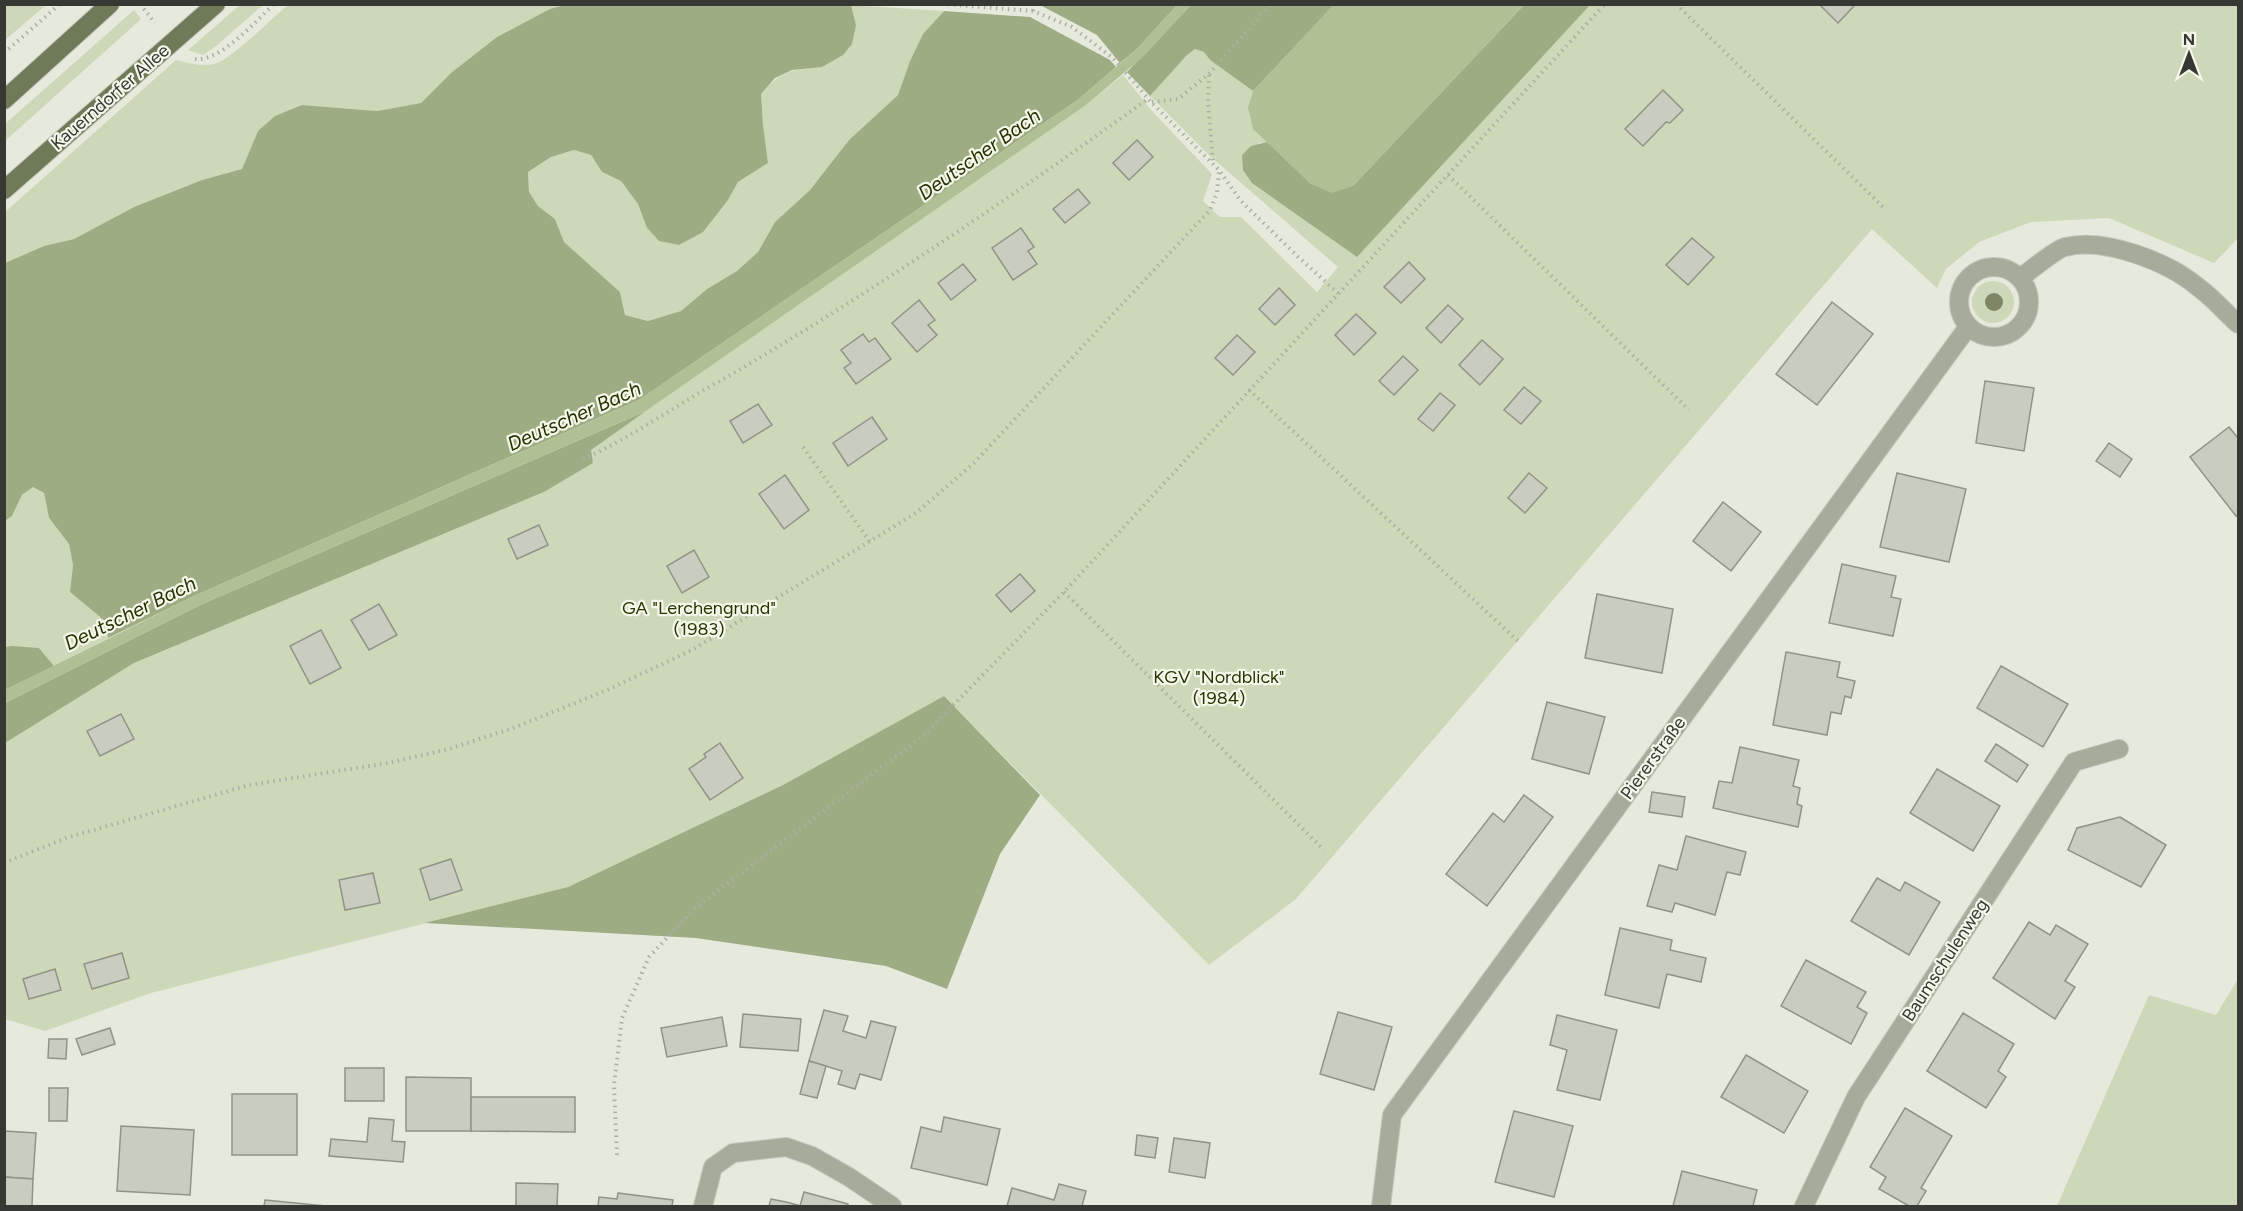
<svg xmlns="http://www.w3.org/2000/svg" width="2243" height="1211" font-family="Figtree,sans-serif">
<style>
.green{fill:#cdd8b9}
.forest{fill:#9eac83}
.water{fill:#b0bf94}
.building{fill:#c8cdc0;stroke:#8f9488;stroke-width:1.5}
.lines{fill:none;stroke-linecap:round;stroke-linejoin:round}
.street-casing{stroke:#c2c6bb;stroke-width:20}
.primary-casing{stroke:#c2c6bb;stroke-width:20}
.path{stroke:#abafa5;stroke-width:4;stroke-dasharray:1.5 4.5;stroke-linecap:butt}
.street{stroke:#a5ac9a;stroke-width:18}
.primary{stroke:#6e7a58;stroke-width:18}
.tree{fill:#7d8665}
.labels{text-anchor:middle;stroke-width:4.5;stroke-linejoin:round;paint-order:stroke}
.street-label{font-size:18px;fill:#363833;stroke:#f3f8ea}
.park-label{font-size:18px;fill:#283503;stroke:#f3f8ea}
.water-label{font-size:20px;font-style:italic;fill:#263201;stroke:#f3f8ea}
</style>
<rect width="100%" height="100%" fill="#e5eadd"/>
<g class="green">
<polygon points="5,4 46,4 46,5 5,40"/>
<polygon points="241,4 263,5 216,46 203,55 188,50"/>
<path d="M 288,5 L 564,5 L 550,9 L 451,73 L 421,103 L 377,111 L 302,105 L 258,131 L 242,169 L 202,180 L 134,207 L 74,239 L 44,246 L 5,263 L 4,213 L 176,60 C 188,63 201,67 214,64 C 230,61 273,17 288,5 Z"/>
<path d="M 851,5 L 944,11 L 923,34 L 910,61 L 898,95 L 849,140 L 810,190 L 775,222 L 758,252 L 737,271 L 707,289 L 681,311 L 648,321 L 625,315 L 620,292 L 564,242 L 555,219 L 538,206 L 529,192 L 528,172 L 551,157 L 574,150 L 591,155 L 602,172 L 621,181 L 638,204 L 647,228 L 659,241 L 679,245 L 728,200 L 738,182 L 768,163 L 763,125 L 761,94 C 783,69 791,70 822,67 L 856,25 Z"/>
<path d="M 1582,5 L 2238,5 L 2238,238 L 2214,263 L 2109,218 L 2031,222 L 1979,242 L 1946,269 L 1937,288 L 1872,229 L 1296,899 L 1209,965 L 944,696 L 783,785 L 568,887 L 151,993 L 45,1031 L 5,1019 L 5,743 L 134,663 L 544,492 L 593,463 L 590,450 L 1086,105 L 1123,75 L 1152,111 L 1212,174 L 1203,201 L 1220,217 L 1241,217 L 1317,292 L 1338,267 L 1211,157 L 1150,96 L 1187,55 L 1195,49 L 1204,52 L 1210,60 L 1253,91 C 1245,115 1249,125 1267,142 L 1259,143 L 1242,155 Z"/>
<polygon points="134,10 141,19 5,141 5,124"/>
<circle cx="1993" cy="302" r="21"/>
<polygon points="33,487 44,493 49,518 69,544 73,565 70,592 105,621 108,638 54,666 39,648 5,647 5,521 12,516 22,495"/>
<polygon points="2238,979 2238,1206 2057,1206 2149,995 2216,1015"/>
</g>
<g class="forest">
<polygon points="564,5 847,4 851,5 856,25 852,44 843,55 822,67 792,70 775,78 761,94 763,125 768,163 738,182 728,200 703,232 679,245 659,241 647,228 638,204 621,181 602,172 591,155 574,150 551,157 528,172 529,192 538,206 555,219 564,242 620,292 625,315 648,321 681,311 707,289 737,271 758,252 775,222 810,190 849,140 898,95 910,61 923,34 944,11 1030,17 1110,60 1116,67 1079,99 639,400 194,596 108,638 105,621 70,592 73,565 69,544 49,518 44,493 33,487 22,495 12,516 5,521 5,263 44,246 74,239 134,207 202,180 242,169 258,131 275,116 302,105 377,111 421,103 451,73 497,37 550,9"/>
<polygon points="1040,5 1177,5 1137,49 1120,63 1097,35"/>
<polygon points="1191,5 1334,5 1253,91 1210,60 1204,52 1195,49 1187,55 1150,96 1127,72"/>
<polygon points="1524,5 1590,5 1357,257 1252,183 1243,170 1242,155 1251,146 1267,142 1311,184 1353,186"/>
<polygon points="646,411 591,450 593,463 544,492 134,663 5,743 5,703 200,605"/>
<polygon points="12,646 39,648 54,666 5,690 5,647"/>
<polygon points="944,696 1040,795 1000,854 947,989 886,966 696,938 425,923 568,887 783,785"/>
</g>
<g class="water">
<polygon points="1334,4 1524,4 1524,5 1353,186 1332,193 1311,184 1253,129 1248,108 1253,91"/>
<polygon points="1177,5 1191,5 1144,56 1086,105 646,411 200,605 5,703 5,690 194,596 639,400 1079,99 1137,49"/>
</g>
<g class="building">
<polygon points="1819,4 1853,4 1854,6 1838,23"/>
<polygon points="1663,90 1683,110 1670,123 1666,122 1643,146 1625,129"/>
<polygon points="1137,140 1153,157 1129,180 1113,163"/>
<polygon points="1078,189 1090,203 1065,223 1053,209"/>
<polygon points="1021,228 1034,247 1028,251 1037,264 1013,280 992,248"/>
<polygon points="1692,238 1714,257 1688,285 1666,265"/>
<polygon points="1409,262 1425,279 1401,303 1384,287"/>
<polygon points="963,264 976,280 951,300 938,283"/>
<polygon points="1279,288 1295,305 1275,325 1259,309"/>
<polygon points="919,300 935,320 928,325 937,335 917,352 892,323"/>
<polygon points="1832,302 1873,334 1817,405 1776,374"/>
<polygon points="1448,305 1463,319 1441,343 1426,328"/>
<polygon points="1356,314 1376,333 1354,355 1335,335"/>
<polygon points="863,334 869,342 875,338 891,359 856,384 844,368 851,363 841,350"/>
<polygon points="1237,335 1255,352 1233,375 1215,358"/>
<polygon points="1482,340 1503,359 1480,385 1459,365"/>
<polygon points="1403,356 1418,370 1394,395 1379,381"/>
<polygon points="1985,381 2034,388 2024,451 1976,443"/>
<polygon points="1524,387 1541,401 1521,424 1504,410"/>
<polygon points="1440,393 1455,405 1433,431 1418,419"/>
<polygon points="758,404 772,425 743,443 730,421"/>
<polygon points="872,417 887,439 848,466 833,443"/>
<polygon points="2229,427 2238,438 2238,514 2236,516 2190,457"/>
<polygon points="2109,443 2132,459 2120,477 2096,461"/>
<polygon points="1529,473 1547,488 1525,513 1508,498"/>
<polygon points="1897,473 1966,489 1949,562 1880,547"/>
<polygon points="785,475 809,510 784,529 759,494"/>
<polygon points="1723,502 1761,532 1731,571 1693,541"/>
<polygon points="539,525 548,545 517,559 508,539"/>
<polygon points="694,550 709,577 682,593 667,566"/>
<polygon points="1842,564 1896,576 1891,597 1901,599 1893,636 1829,623"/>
<polygon points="1020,574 1035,591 1011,612 996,595"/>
<polygon points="1597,594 1673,609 1662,673 1585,658"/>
<polygon points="379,604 397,635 369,650 351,620"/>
<polygon points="321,630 341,668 310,684 290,646"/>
<polygon points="1786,652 1840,662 1837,677 1855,681 1851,698 1845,696 1841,714 1831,712 1827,735 1773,725"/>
<polygon points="2001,666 2068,704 2043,747 1977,708"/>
<polygon points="1547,702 1605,717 1589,774 1532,759"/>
<polygon points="121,714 134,739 100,756 87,731"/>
<polygon points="720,743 743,778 710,800 689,769 706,757 704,754"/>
<polygon points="1996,744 2028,765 2017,782 1985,761"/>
<polygon points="1740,747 1799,760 1793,786 1800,788 1797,804 1802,806 1798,827 1713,808 1719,781 1732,783"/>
<polygon points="1937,769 2000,806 1973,851 1910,813"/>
<polygon points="1652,792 1685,797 1682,817 1649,812"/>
<polygon points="1524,795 1553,817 1487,906 1446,874 1493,813 1504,822"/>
<polygon points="2120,817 2166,845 2141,887 2068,850 2077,828"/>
<polygon points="1686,836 1746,852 1740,875 1727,872 1715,915 1675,903 1672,912 1647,906 1659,865 1677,870"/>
<polygon points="451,859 462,890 430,900 420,869"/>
<polygon points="373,873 380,903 345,910 339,880"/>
<polygon points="1877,878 1900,891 1905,882 1940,902 1909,955 1851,921"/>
<polygon points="2029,922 2050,935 2056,925 2088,944 2065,981 2075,987 2055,1019 1993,978"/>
<polygon points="1620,928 1672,940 1670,950 1706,958 1701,982 1667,974 1659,1008 1605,995"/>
<polygon points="122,953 129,978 92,989 84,964"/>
<polygon points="1806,960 1866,992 1857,1007 1867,1013 1851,1044 1781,1006"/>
<polygon points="55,969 61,990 29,999 23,979"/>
<polygon points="824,1010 848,1016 843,1031 866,1038 871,1021 896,1027 881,1080 860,1074 855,1089 838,1084 842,1071 809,1061"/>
<polygon points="1338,1012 1392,1027 1374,1090 1320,1074"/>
<polygon points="1963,1013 2014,1044 1998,1071 2006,1077 1986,1108 1927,1071"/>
<polygon points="743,1014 801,1019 798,1051 740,1047"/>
<polygon points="1557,1015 1617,1030 1600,1100 1557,1090 1567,1050 1550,1045"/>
<polygon points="722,1017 727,1046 667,1057 661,1028"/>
<polygon points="110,1028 115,1044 82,1055 76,1039"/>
<polygon points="49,1039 67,1039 66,1059 48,1058"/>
<polygon points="1746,1055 1808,1091 1784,1133 1721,1097"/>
<polygon points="809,1061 826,1066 817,1098 800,1094"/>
<rect x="345" y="1068" width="39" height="33"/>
<polygon points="406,1077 471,1078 471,1131 406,1131"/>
<polygon points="49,1088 68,1088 67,1121 49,1121"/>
<rect x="232" y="1094" width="65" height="61"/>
<polygon points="471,1097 575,1097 575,1132 471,1131"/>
<polygon points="1905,1108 1952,1136 1921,1188 1926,1191 1917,1206 1909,1206 1879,1189 1886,1177 1870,1167"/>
<polygon points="1514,1111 1573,1126 1554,1197 1495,1182"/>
<polygon points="944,1117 1000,1129 987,1185 911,1168 921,1127 941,1132"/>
<polygon points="369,1118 394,1120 392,1141 405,1142 403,1162 329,1156 331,1139 367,1142"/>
<polygon points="121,1126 194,1130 190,1195 117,1191"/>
<polygon points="4,1131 36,1133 33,1179 4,1177"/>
<polygon points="1137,1135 1158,1138 1155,1158 1135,1155"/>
<polygon points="1174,1138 1210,1143 1205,1178 1169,1172"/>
<polygon points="1682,1171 1757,1190 1753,1206 1673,1206"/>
<polygon points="4,1177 33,1179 32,1206 4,1206"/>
<polygon points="516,1183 558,1184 557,1206 516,1206"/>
<polygon points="1059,1184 1086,1191 1082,1206 1007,1206 1012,1188 1054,1200"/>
<polygon points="804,1192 848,1204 847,1206 800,1206"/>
<polygon points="618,1193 673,1200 672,1206 598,1206 599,1197 617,1199"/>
<polygon points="771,1199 786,1202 801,1206 769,1206"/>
<polygon points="265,1200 326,1206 264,1206"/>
</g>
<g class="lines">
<g class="street-casing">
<g id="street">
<circle cx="1994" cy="302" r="35"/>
<path d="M 2020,278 C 2030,271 2056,249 2065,247 C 2105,237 2168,262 2198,287 C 2213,298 2225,312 2238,324"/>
<polyline points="703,1206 713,1167 733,1153 786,1147 812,1156 849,1177 892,1206"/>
<polyline points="1381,1206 1392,1115 1968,327"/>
<polyline points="1804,1206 1856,1097 2074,762 2119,749"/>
</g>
</g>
<g class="primary-casing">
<g id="primary">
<polyline points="4,100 110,4"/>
<polyline points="4,190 216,4"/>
</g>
</g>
<g class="path">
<polyline points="140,4 155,23"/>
<polyline points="942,4 1033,11 1072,27 1113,58 1151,102 1219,170 1241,201 1295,254 1338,293"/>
<polyline points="1676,4 1883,207"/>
<polyline points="1033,11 1034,4"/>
<polyline points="4,53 60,4"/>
<path d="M 195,59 C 220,62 256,21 274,4"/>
<polyline points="1209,75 1208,102 1213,163"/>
<polyline points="1152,102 1178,99 1209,74 1271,4"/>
<polyline points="1448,175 1689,410"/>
<polyline points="1249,390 1519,642"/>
<polyline points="803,447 870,542"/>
<path d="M 583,459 C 629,439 670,409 713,385 C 864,298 1007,200 1148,99"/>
<polyline points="1064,592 1324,850"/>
<polyline points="4,863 66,838 249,785 388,763 449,749 516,727 607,690 692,650 916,513 973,464 1210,210 1217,193 1219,170"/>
<polyline points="617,1155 614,1085 622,1018 649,957 695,908 923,736 1064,592 1605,4"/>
</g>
<use href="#street" class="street"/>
<use href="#primary" class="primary"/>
</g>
<circle class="tree" cx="1994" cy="302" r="9"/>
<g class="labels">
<g class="street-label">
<text transform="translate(110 97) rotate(-41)" y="6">Kauerndorfer Allee</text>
<text transform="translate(1653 758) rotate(-54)" y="6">Piererstraße</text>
<text transform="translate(1945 960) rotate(-57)" y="6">Baumschulenweg</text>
</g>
<g class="park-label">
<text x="699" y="614">GA "Lerchengrund"<tspan x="699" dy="21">(1983)</tspan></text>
<text x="1219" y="683">KGV "Nordblick"<tspan x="1219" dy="21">(1984)</tspan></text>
</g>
<g class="water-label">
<text transform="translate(979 154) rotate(-35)" y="7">Deutscher Bach</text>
<text transform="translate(574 416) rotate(-24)" y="7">Deutscher Bach</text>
<text transform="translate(130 613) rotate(-26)" y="7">Deutscher Bach</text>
</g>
</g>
<rect width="2243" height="1211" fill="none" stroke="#363833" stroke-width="12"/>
<g transform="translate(2189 54)" stroke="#f3f8ea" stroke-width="4.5" paint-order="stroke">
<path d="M0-4.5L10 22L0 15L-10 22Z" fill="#363833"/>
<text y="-9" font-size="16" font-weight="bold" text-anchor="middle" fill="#363833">N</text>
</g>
</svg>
